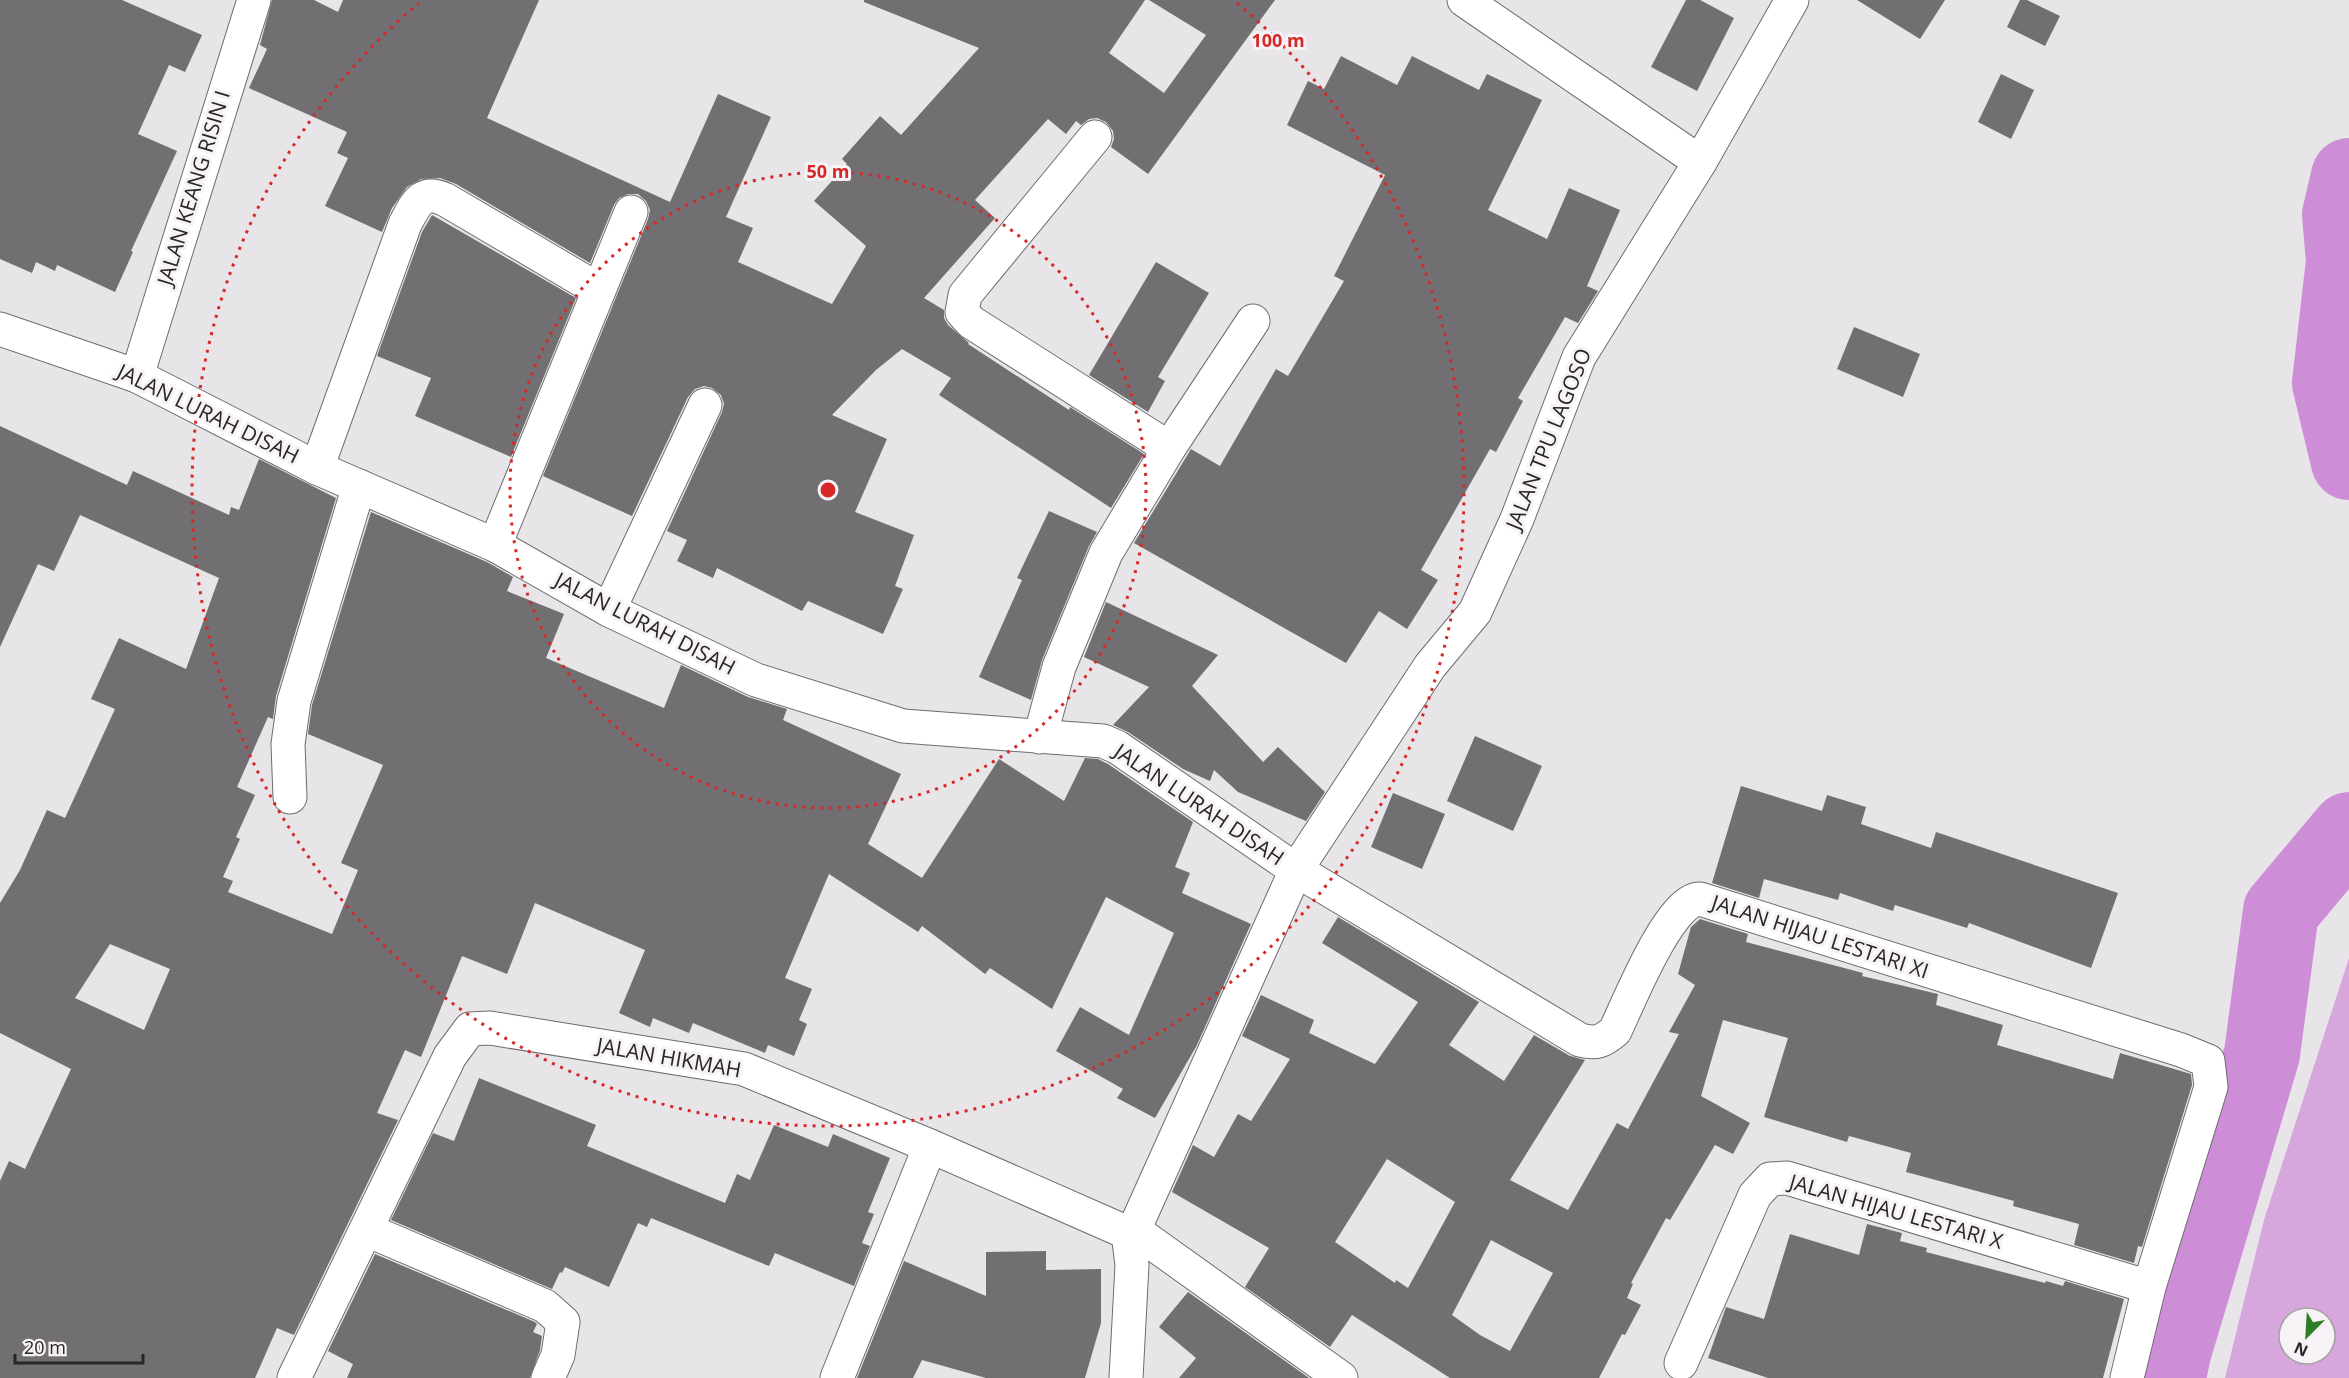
<svg xmlns="http://www.w3.org/2000/svg" width="2349" height="1378" font-family="'Open Sans',sans-serif">
<style>
.green{fill:#d6a6dc;fill-rule:evenodd}
.lines{fill:none;stroke-linecap:round;stroke-linejoin:round}
.river{stroke:#ce8ed7;stroke-width:76}
.building{fill:#726f72;fill-rule:evenodd}
.minor-casing{stroke:#6e6c6f;stroke-width:35}
.minor{stroke:#fff;stroke-width:33}
.ring{fill:none;stroke:#d62828;stroke-width:3;stroke-dasharray:3 6}
.labels{text-anchor:middle;stroke-width:6;stroke-linejoin:round;paint-order:stroke}
.street-label{font-size:21px;fill:#272628;stroke:#f6f2f6}
.centre{fill:#d62828;stroke:#f6f2f6;stroke-width:3}
.ring-label{font-size:18px;text-anchor:middle;font-weight:bold;fill:#d62828;stroke:#f6f2f6;stroke-width:6;stroke-linejoin:round;paint-order:stroke}
</style>
<rect width="100%" height="100%" fill="#e8e5e9"/>
<path class="green" d="M 2349,958 L 2349,1378 L 2225,1378 L 2264,1220 ZM 2289,1318 L 2325,1318 L 2325,1354 L 2289,1354 Z"/>
<g class="lines">
<g class="river">
<polyline points="2349,176 2340,215 2344,261 2330,383 2349,462"/>
<polyline points="2168,1378 2173,1353 2262,1054 2281,911 2349,830"/>
</g>
</g>
<g class="building">
<polygon points="0,0 122,0 202,35 185,72 169,65 138,134 177,151 131,251 133,252 115,292 57,265 55,271 36,262 32,273 0,259"/>
<polygon points="272,0 314,0 338,12 343,0 539,0 487,118 670,202 718,94 771,117 726,217 753,228 738,262 832,304 866,246 814,201 847,164 842,159 880,116 901,135 979,48 864,2 864,0 1145,0 1109,53 1164,93 1206,35 1149,0 1275,0 1148,174 1111,147 1114,139 1113,131 1106,122 1097,118 1089,119 1081,125 1076,121 1066,134 1048,119 975,200 995,218 924,298 944,310 944,318 948,325 969,343 968,344 1069,410 1070,407 1144,454 1111,508 939,395 951,378 902,349 876,370 832,415 887,439 855,512 914,535 895,586 903,589 883,634 808,601 802,611 717,568 713,578 677,561 687,540 667,531 722,412 724,404 721,395 712,388 704,386 695,389 688,397 632,516 543,476 648,219 650,210 646,201 638,194 628,194 619,198 614,205 590,263 456,184 440,178 421,179 407,187 392,208 382,232 325,206 348,158 337,153 347,132 249,88 267,49 260,45"/>
<polygon points="1686,0 1700,0 1734,18 1697,91 1651,67"/>
<polygon points="1857,0 1945,0 1920,39"/>
<polygon points="2020,0 2027,0 2060,16 2045,46 2007,27"/>
<polygon points="1341,56 1397,85 1412,56 1479,90 1487,74 1542,100 1488,210 1547,239 1569,188 1620,210 1587,286 1598,291 1578,323 1565,317 1518,398 1523,401 1496,452 1490,449 1421,570 1438,580 1407,629 1379,611 1346,663 1134,543 1191,449 1220,466 1276,369 1288,376 1344,281 1334,276 1385,175 1287,125 1308,81 1324,89"/>
<polygon points="2001,74 2034,90 2011,139 1978,122"/>
<polygon points="432,215 576,298 511,457 415,416 431,378 377,356 422,232"/>
<polygon points="1156,262 1209,293 1158,377 1165,381 1148,412 1089,375"/>
<polygon points="1854,327 1920,354 1903,397 1837,369"/>
<path d="M 0,426 L 127,485 L 133,471 L 229,515 L 231,507 L 239,510 L 259,459 L 336,498 L 276,696 L 273,719 L 268,717 L 237,787 L 255,795 L 236,837 L 240,839 L 223,877 L 233,881 L 228,892 L 332,934 L 358,870 L 341,863 L 383,765 L 308,734 L 312,705 L 371,512 L 487,562 L 513,577 L 507,591 L 564,614 L 546,658 L 664,708 L 681,665 L 748,697 L 787,709 L 783,720 L 901,774 L 868,844 L 922,878 L 999,759 L 1064,801 L 1085,758 L 1098,759 L 1108,764 L 1193,822 L 1175,867 L 1190,873 L 1182,893 L 1251,924 L 1197,1045 L 1155,1118 L 1117,1098 L 1123,1089 L 1056,1051 L 1080,1007 L 1129,1035 L 1174,933 L 1106,897 L 1052,1009 L 990,968 L 985,974 L 922,926 L 918,932 L 829,874 L 785,978 L 812,989 L 799,1020 L 807,1024 L 794,1056 L 768,1045 L 765,1053 L 693,1023 L 689,1033 L 653,1018 L 650,1027 L 619,1013 L 645,950 L 535,903 L 507,974 L 462,956 L 421,1057 L 405,1050 L 377,1113 L 398,1120 L 294,1335 L 277,1328 L 255,1378 L 0,1378 L 0,1181 L 9,1161 L 25,1169 L 71,1069 L 0,1033 L 0,903 L 20,870 L 47,810 L 65,818 L 115,709 L 91,699 L 119,638 L 186,669 L 219,578 L 80,515 L 54,571 L 38,564 L 0,647 ZM 110,944 L 170,969 L 144,1030 L 75,998 Z"/>
<polygon points="1049,511 1097,532 1089,546 1042,660 1031,700 979,677 1022,580 1017,578"/>
<polygon points="1106,602 1218,655 1192,686 1263,762 1278,747 1325,792 1306,821 1238,792 1214,770 1210,781 1183,769 1128,732 1113,725 1149,687 1084,657"/>
<polygon points="1475,736 1542,766 1513,831 1447,801"/>
<polygon points="1741,786 1822,811 1827,795 1866,807 1861,824 1931,848 1936,832 2118,893 2091,968 1969,923 1967,928 1895,905 1893,911 1840,893 1838,900 1764,879 1759,898 1712,883"/>
<polygon points="1393,793 1445,814 1422,869 1371,847"/>
<path d="M 1338,917 L 1479,1002 L 1449,1045 L 1504,1081 L 1534,1035 L 1570,1056 L 1585,1060 L 1510,1180 L 1568,1210 L 1617,1123 L 1628,1129 L 1679,1034 L 1669,1032 L 1695,985 L 1678,974 L 1691,927 L 1700,919 L 1748,934 L 1746,942 L 1863,973 L 1862,976 L 1938,994 L 1936,1005 L 2003,1025 L 1997,1045 L 2113,1079 L 2120,1053 L 2191,1074 L 2192,1085 L 2142,1247 L 2138,1246 L 2134,1263 L 2074,1245 L 2079,1224 L 2013,1206 L 2014,1201 L 1906,1172 L 1911,1153 L 1849,1136 L 1847,1142 L 1764,1117 L 1788,1038 L 1723,1020 L 1701,1096 L 1750,1123 L 1733,1154 L 1715,1145 L 1670,1220 L 1666,1218 L 1631,1283 L 1633,1284 L 1627,1298 L 1641,1305 L 1625,1335 L 1622,1334 L 1599,1378 L 1450,1378 L 1352,1315 L 1330,1347 L 1245,1287 L 1269,1248 L 1172,1192 L 1193,1145 L 1214,1157 L 1238,1114 L 1251,1121 L 1290,1059 L 1242,1036 L 1261,995 L 1314,1020 L 1309,1033 L 1375,1064 L 1418,1002 L 1322,943 ZM 1387,1159 L 1455,1202 L 1408,1288 L 1396,1280 L 1395,1283 L 1335,1242 ZM 1491,1240 L 1553,1273 L 1510,1351 L 1480,1335 L 1452,1315 Z"/>
<polygon points="479,1078 596,1125 587,1146 725,1203 737,1174 750,1180 774,1125 828,1147 833,1134 890,1158 868,1212 874,1214 862,1243 870,1246 854,1286 775,1253 769,1266 651,1218 647,1227 638,1223 609,1287 565,1267 562,1273 560,1272 552,1289 391,1220 433,1133 454,1141"/>
<polygon points="1867,1224 1902,1233 1900,1241 1927,1248 1926,1252 2045,1283 2046,1281 2063,1286 2065,1281 2124,1299 2103,1378 1768,1378 1708,1358 1726,1307 1764,1319 1790,1234 1859,1255"/>
<polygon points="1046,1251 1046,1270 1101,1269 1101,1323 1085,1378 986,1378 922,1360 913,1378 857,1378 904,1261 986,1296 986,1252"/>
<polygon points="375,1254 535,1322 537,1324 533,1332 542,1336 540,1350 530,1378 347,1378 353,1364 328,1351"/>
<polygon points="1188,1292 1309,1378 1179,1378 1196,1358 1159,1327"/>
</g>
<g class="lines">
<g class="minor-casing">
<g id="minor">
<polyline points="1464,0 1700,162"/>
<polyline points="1095,137 965,295 962,312 971,322 1169,448"/>
<path d="M 0,329 L 137,376 L 317,468 L 495,545 L 609,610 L 756,680 L 903,726 L 1103,741 L 1117,747 L 1296,870 L 1580,1040 C 1596,1044 1602,1042 1615,1031 C 1628,1004 1670,898 1700,899 L 2181,1050 L 2208,1061 L 2211,1087 L 2149,1287 L 2127,1378"/>
<polyline points="137,376 254,0"/>
<path d="M 317,468 L 405,224 C 416,204 421,188 446,200 L 599,290"/>
<polyline points="495,545 631,212"/>
<polyline points="609,610 705,405"/>
<polyline points="1040,737 1059,667 1106,553 1169,448 1253,321"/>
<polyline points="290,797 288,744 294,701 359,486"/>
<polyline points="367,1230 545,1306 563,1322 558,1355 548,1378"/>
<polyline points="1134,1230 1296,870 1430,666 1475,612 1517,519 1579,357 1700,162 1792,0"/>
<polyline points="1134,1230 1341,1378"/>
<polyline points="1681,1363 1755,1195 1770,1179 1787,1178 2149,1287"/>
<polyline points="294,1378 450,1056 470,1029 490,1028 744,1069 930,1146 1128,1233 1134,1230"/>
<polyline points="837,1378 930,1146"/>
<polyline points="1126,1378 1132,1265 1128,1233"/>
</g>
</g>
<use href="#minor" class="minor"/>
</g>
<g class="ring">
<circle cx="828" cy="490" r="318"/>
<path d="M1237 3A636 636 0 1 1 419 3"/>
</g>
<g class="labels">
<g class="street-label">
<text transform="translate(194 188) rotate(-73)" y="7">JALAN KEANG RISIN I</text>
<text transform="translate(208 414) rotate(26)" y="7">JALAN LURAH DISAH</text>
<text transform="translate(1549 439) rotate(-68)" y="7">JALAN TPU LAGOSO</text>
<text transform="translate(645 624) rotate(27)" y="7">JALAN LURAH DISAH</text>
<text transform="translate(1199 805) rotate(34)" y="7">JALAN LURAH DISAH</text>
<text transform="translate(1820 937) rotate(18)" y="7">JALAN HIJAU LESTARI XI</text>
<text transform="translate(669 1058) rotate(10)" y="7">JALAN HIKMAH</text>
<text transform="translate(1896 1212) rotate(16)" y="7">JALAN HIJAU LESTARI X</text>
</g>
</g>
<circle cx="828" cy="490" r="9" class="centre"/>
<g class="ring-label">
<text x="1278" y="47">100 m</text>
<text x="828" y="178">50 m</text>
</g>
<g transform="translate(2307 1336) rotate(204)"><circle r="28" fill="#f6f2f6" stroke="#a3a0a4" stroke-width="1.5"/>
<path d="M0-4.5L10 22L0 15L-10 22Z" fill="#2d7d27"/>
<text y="-9" font-size="16" font-weight="bold" text-anchor="middle" fill="#272628">N</text>
</g>
<path d="M15 1354v9h128v-9" fill="none" stroke="#272628" stroke-width="3"/>
<text x="24" y="1354" font-size="18" fill="#272628" stroke="#f6f2f6" stroke-width="4.5" paint-order="stroke">20 m</text>
</svg>
